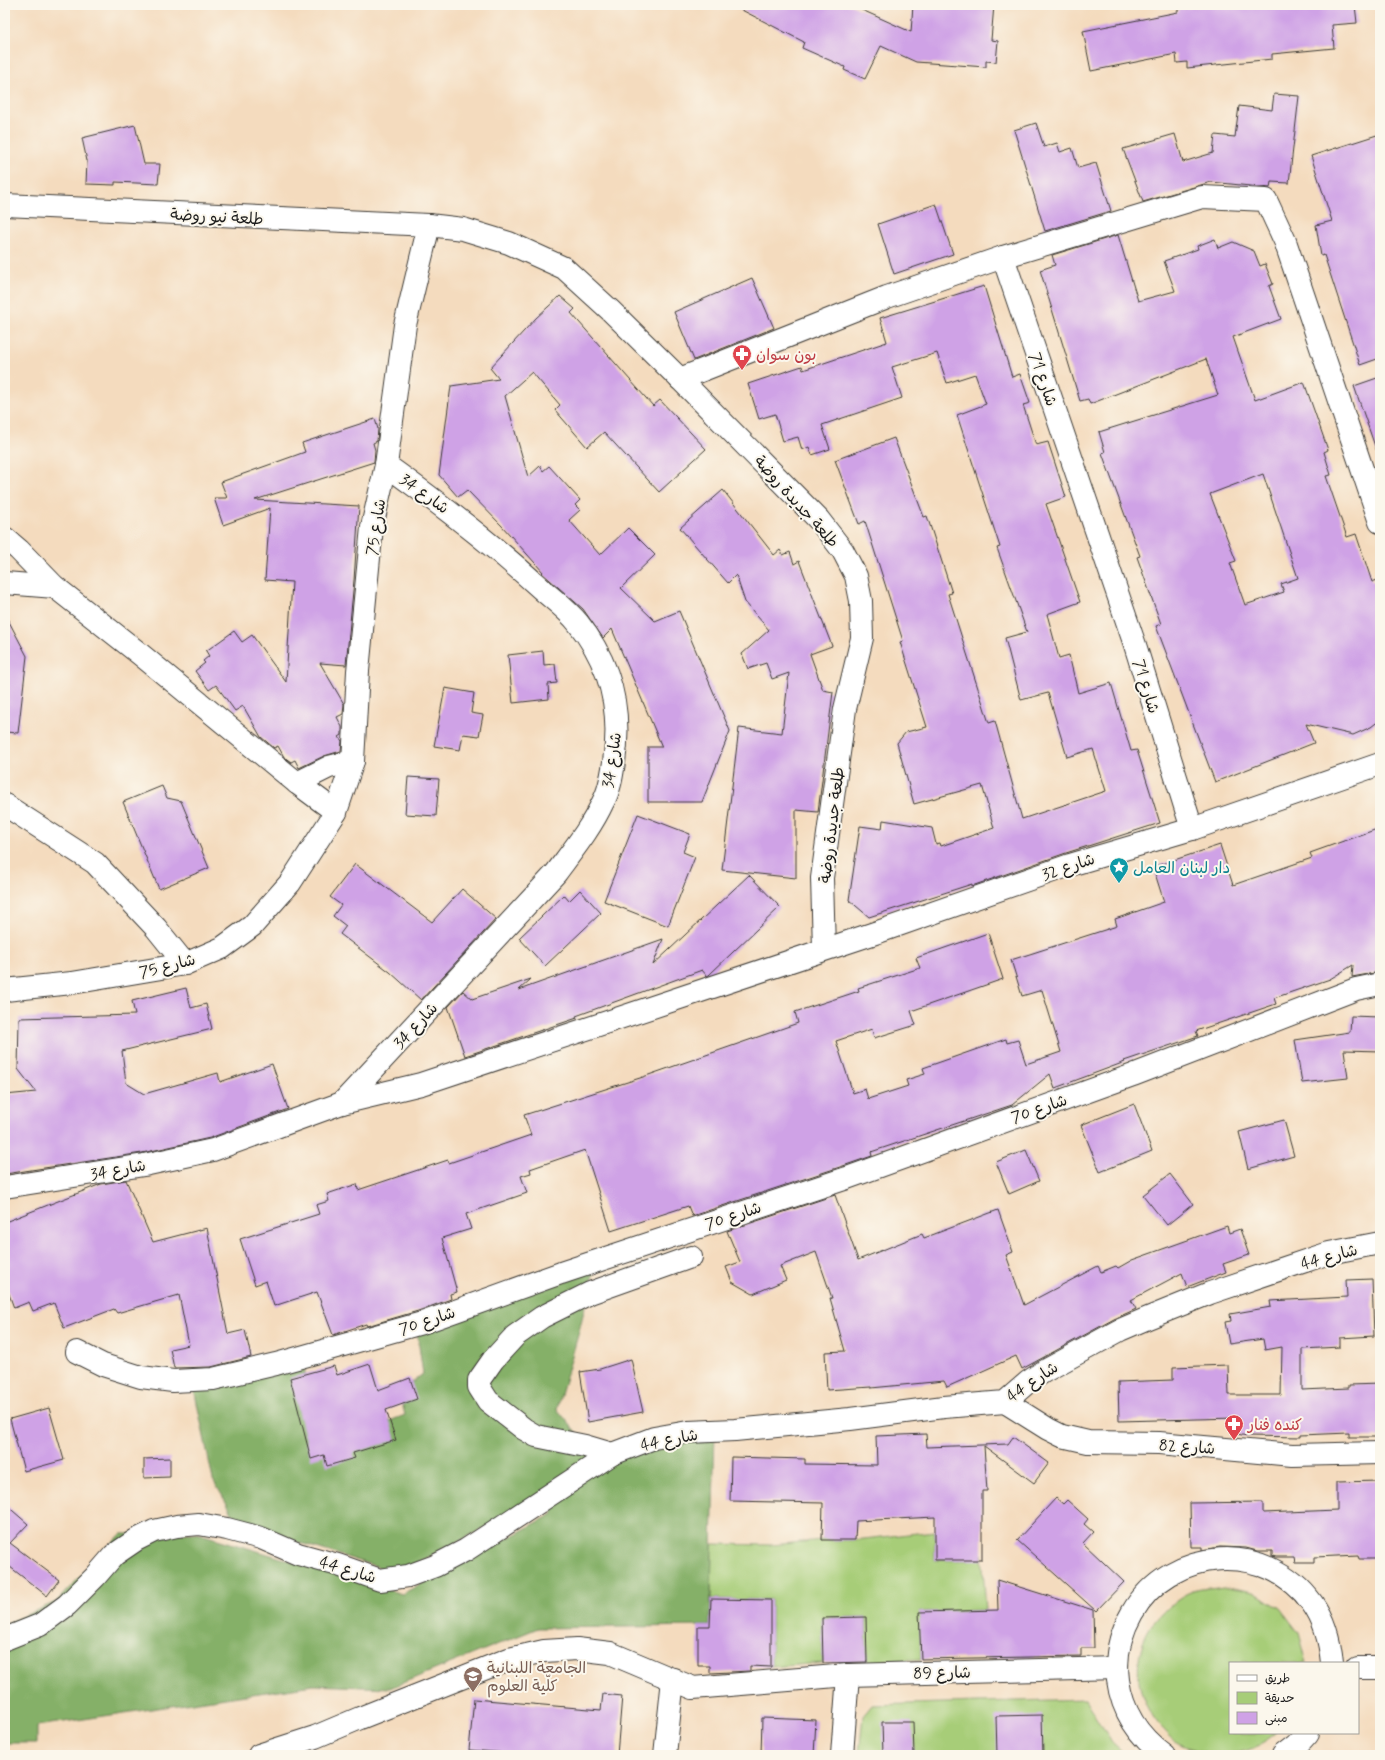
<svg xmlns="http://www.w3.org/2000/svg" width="1385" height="1760" font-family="Mynerve,'Playpen Sans Arabic',sans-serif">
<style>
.green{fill:#a7cd78;stroke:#62744a}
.forest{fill:#85b068;stroke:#506642}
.building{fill:#cfa2e6;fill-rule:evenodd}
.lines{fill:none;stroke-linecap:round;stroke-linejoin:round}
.minor-casing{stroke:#3c3934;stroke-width:24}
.minor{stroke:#fff;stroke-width:22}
.labels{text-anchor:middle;stroke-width:4;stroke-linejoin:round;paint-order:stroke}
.street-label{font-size:16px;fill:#1c1c1c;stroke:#fbf7ec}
.health-label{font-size:16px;fill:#be3a42;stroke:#fbf7ec;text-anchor:start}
.culture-label{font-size:16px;fill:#0d838f;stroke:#fbf7ec;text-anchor:start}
.education-label{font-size:16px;fill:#785e54;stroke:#fbf7ec;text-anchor:start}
</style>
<rect width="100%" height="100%" fill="#fbf7ec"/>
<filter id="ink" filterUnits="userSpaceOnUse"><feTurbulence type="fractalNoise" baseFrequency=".025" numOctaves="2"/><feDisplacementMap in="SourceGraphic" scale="8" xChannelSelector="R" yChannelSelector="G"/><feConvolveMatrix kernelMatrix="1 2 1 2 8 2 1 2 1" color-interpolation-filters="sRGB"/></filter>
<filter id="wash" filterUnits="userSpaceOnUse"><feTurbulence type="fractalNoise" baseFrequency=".012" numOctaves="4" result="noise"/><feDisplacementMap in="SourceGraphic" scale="16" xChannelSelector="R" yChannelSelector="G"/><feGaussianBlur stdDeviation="0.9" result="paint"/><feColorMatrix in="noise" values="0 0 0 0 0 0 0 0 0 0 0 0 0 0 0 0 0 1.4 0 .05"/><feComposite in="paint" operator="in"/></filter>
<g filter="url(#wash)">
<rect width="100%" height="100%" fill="#f4dbbe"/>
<g class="green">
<polygon points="935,1531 935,1560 969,1560 969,1554 982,1554 986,1610 920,1612 921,1659 867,1662 866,1617 822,1618 823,1663 771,1667 771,1600 711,1599 712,1544 772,1545 822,1540 855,1540"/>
<path d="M 1223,1586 L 1254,1592 L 1280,1608 L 1299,1633 L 1307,1663 L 1230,1663 L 1230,1733 L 1277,1733 C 1249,1758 1212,1760 1178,1743 C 1173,1740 1169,1735 1165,1731 C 1134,1702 1129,1655 1155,1621 C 1165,1609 1178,1596 1193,1591 C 1202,1588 1213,1588 1223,1586 Z"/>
<polygon points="1086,1699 1112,1743 1125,1755 859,1755 863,1716 872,1705"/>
</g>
<polygon class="forest" points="596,1262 578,1335 557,1409 595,1455 715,1431 710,1626 538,1628 390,1688 313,1685 37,1726 37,1743 5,1743 5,1624 56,1602 121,1534 197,1533 402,1594 553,1514 550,1494 398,1573 239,1524 213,1480 193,1384 300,1357 320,1420 361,1432 405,1415 399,1391 423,1374 417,1332"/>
<g id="blocks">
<g class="building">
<polygon points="732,5 851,5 911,32 913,5 994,5 991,40 998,41 996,62 986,61 986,67 916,62 881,46 865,79 844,70 845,67 802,48 804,42"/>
<polygon points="1203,5 1355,5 1357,23 1332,25 1334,48 1272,54 1272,59 1187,68 1187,62 1177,63 1176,54 1091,71 1083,31 1178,12 1178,9 1203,6"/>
<polygon points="1274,94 1299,96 1289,183 1271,182 1270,188 1211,182 1143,202 1123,149 1175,134 1183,162 1213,153 1215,135 1235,137 1239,106 1272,110"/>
<polygon points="1036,123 1044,147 1057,143 1060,152 1072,148 1078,168 1096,163 1111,211 1045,231 1014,130"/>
<polygon points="135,125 144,164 160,164 158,184 115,182 115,185 86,184 87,161 82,138"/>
<polygon points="1380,134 1380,358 1360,365 1324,255 1321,256 1316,225 1332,221 1311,156"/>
<polygon points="936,204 953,254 894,274 878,224"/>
<path d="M 1118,235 L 1138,301 L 1175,291 L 1164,261 L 1198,249 L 1197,246 L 1215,239 L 1218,248 L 1233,242 L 1254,251 L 1260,266 L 1265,264 L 1273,284 L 1269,286 L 1281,319 L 1233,337 L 1255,400 L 1304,382 L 1328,450 L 1324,452 L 1331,475 L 1326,476 L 1347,537 L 1356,534 L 1372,582 L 1380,579 L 1380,720 L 1371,727 L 1353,735 L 1306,724 L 1314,743 L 1215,782 L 1156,626 L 1161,624 L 1137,557 L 1140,556 L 1102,453 L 1105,452 L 1099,432 L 1218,395 L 1206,359 L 1090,404 L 1088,399 L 1080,401 L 1040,270 L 1055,265 L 1052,255 ZM 1263,474 L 1298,578 L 1281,584 L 1284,592 L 1245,605 L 1230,563 L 1236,561 L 1210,494 Z"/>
<polygon points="752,278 774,328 694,360 674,312"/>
<polygon points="984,286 1012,377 1020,374 1030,403 1023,405 1036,445 1048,442 1066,497 1046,504 1080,602 1047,614 1059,658 1069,655 1078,693 1111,683 1131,751 1137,750 1160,823 1066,853 972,886 972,884 869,917 849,900 860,826 882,829 883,820 932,828 936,844 940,843 941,846 994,828 982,785 914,804 897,743 906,732 927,727 900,642 903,641 865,521 859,524 835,460 894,438 924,517 927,516 952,593 948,594 989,723 995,721 1022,819 1106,791 1093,749 1067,757 1048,693 1021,700 1005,638 1027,632 997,548 1000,547 957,415 986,404 975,374 947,383 937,353 892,367 902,398 822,425 830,449 812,455 809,447 802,450 798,437 783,441 775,414 759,419 748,384 802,366 803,370 887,342 880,318"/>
<polygon points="560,296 575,309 571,313 653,406 660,400 706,449 659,492 604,432 587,447 555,410 560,405 532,372 505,396 528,477 540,466 543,471 549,466 580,500 575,505 580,510 569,520 600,555 628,528 655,555 621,588 655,621 679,611 730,731 702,802 648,802 648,747 662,747 612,629 603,638 583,609 542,573 543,572 502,526 467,490 458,497 439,475 451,386 499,379 490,368 536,318"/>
<polygon points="1380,377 1380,452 1377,452 1354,386"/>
<polygon points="375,419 378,429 377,441 373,443 375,450 374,462 255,500 359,506 354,580 346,665 320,663 344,704 343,714 337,717 342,727 342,735 339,737 342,741 341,751 324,756 299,768 295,760 291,762 284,757 278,746 274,748 261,737 243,706 235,711 216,685 209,690 195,671 205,663 203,661 209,656 206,651 234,631 242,642 252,635 286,682 292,582 265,580 270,508 223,525 214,498 227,498 221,482 305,452 302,443"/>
<polygon points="723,490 774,555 780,550 783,555 790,552 794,564 799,561 832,646 810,654 823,690 833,692 818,812 796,810 796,878 722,870 739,728 782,733 789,673 772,679 766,663 748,669 742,654 769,630 745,602 736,575 728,583 680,528"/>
<polygon points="5,614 27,656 18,733 5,732"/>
<polygon points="543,651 544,665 555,664 557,683 548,684 549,699 513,703 508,655"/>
<polygon points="445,688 474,693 471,713 483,715 479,736 463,734 460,750 434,746"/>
<polygon points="408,777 439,779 436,816 405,814"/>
<polygon points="162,786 167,798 181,801 209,868 159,889 123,802"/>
<polygon points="638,814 690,834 683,852 695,857 668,926 604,901"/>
<polygon points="1380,828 1380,972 1352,977 1353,965 1330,979 1274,998 1276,1004 1196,1031 1198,1036 1124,1061 1125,1062 1055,1088 1050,1074 1012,1105 871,1152 872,1156 843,1166 692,1216 688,1206 611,1231 585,1150 530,1169 531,1173 521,1176 527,1193 466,1214 471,1229 442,1238 457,1292 450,1294 451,1299 418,1311 367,1326 366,1324 333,1335 317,1292 274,1306 266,1281 255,1285 240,1239 319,1214 316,1205 329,1201 327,1194 357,1184 358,1190 448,1160 449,1163 531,1135 524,1115 640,1078 798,1023 795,1012 859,991 858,988 920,968 916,958 988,933 1003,979 911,1011 916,1025 874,1038 872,1029 836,1041 853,1093 865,1089 868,1099 908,1086 906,1080 925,1074 923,1068 1006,1039 1007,1043 1018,1040 1026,1064 1061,1052 1042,990 1022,996 1011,960 1117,926 1115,919 1164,902 1153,867 1220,845 1233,885 1312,858 1310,853"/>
<polygon points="355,864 432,922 462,889 496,919 421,1000 390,972 340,934 346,926 333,916 341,905 330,897"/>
<polygon points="749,875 780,907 709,975 707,976 702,970 576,1016 577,1018 465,1056 448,1007 463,991 472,999 531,979 519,990 663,939 653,965"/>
<polygon points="580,890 601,913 545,966 519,938 564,895 569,901"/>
<polygon points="186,988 191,1008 206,1004 212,1029 122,1051 126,1083 144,1094 218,1073 220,1082 272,1064 288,1109 210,1138 142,1153 5,1174 5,1095 36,1092 18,1069 19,1018 135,1015 132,1001"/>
<polygon points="1351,1016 1379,1017 1380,1051 1344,1050 1348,1078 1302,1083 1295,1040 1350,1032"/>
<polygon points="1134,1104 1152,1151 1100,1172 1081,1125"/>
<polygon points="1284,1120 1294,1156 1248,1169 1239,1132"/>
<polygon points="1026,1150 1039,1181 1009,1194 996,1162"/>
<polygon points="1170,1174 1193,1204 1167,1225 1143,1195"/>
<polygon points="126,1180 153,1242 207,1228 228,1334 245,1330 251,1357 211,1367 174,1368 170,1349 189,1345 179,1295 117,1313 114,1309 64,1328 54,1303 33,1311 29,1302 14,1308 5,1283 5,1222 101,1184"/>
<polygon points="835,1195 858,1260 922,1234 924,1238 998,1210 1013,1252 1006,1255 1024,1305 1098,1266 1101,1272 1116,1266 1118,1268 1132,1260 1227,1226 1229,1233 1240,1229 1249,1255 1223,1264 1226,1272 1187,1287 1182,1273 1131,1300 1136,1309 1114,1319 1022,1369 1016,1356 947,1387 944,1381 871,1388 871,1387 827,1390 825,1352 845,1351 830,1298 832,1298 816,1252 780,1266 786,1280 753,1294 732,1282 726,1267 740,1262 727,1231"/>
<polygon points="1372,1279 1374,1336 1340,1338 1340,1347 1302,1349 1302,1390 1349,1388 1349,1385 1380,1384 1380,1437 1349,1437 1349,1433 1301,1435 1301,1437 1247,1436 1237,1434 1236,1418 1119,1421 1118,1382 1173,1380 1173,1367 1228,1365 1229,1395 1281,1395 1282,1347 1265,1350 1263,1339 1229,1344 1225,1322 1231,1321 1230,1314 1271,1307 1270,1301 1347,1297 1346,1280"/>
<polygon points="631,1359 643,1412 588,1422 580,1372 600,1369"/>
<polygon points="370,1364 378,1390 410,1378 417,1399 386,1410 396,1440 353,1453 355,1458 327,1466 324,1455 311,1459 290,1378 334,1366 337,1375"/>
<polygon points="49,1408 64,1460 24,1471 10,1419"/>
<polygon points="926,1434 927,1447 1008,1444 1013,1437 1049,1463 1034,1483 984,1446 987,1491 982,1491 982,1560 935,1560 935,1517 856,1521 855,1540 822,1540 823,1503 730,1501 731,1457 805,1459 805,1464 877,1465 876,1436"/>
<polygon points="170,1458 170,1477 144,1478 144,1459"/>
<polygon points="1380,1481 1380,1559 1359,1559 1358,1555 1315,1557 1315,1562 1295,1562 1294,1557 1276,1557 1272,1556 1272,1551 1257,1551 1246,1548 1220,1547 1202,1550 1202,1547 1191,1547 1190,1503 1263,1502 1263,1513 1337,1510 1337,1482"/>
<polygon points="1056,1498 1063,1504 1067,1500 1088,1519 1084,1524 1093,1532 1083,1543 1124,1582 1096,1611 1017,1540"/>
<polygon points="5,1504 28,1524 10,1543 59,1580 47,1596 5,1563"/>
<polygon points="997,1580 1093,1610 1094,1648 1081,1648 1081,1656 921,1659 919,1612 998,1610"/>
<polygon points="711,1599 771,1600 771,1667 750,1666 750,1671 710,1673 710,1666 698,1666 698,1626 710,1626"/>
<polygon points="866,1617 867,1662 823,1663 822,1618"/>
<polygon points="603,1694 622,1696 617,1755 533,1755 469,1750 474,1699 601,1710"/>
<polygon points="1042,1715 1043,1755 997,1755 996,1716"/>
<polygon points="762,1718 816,1720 814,1755 761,1755"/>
<polygon points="882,1722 913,1722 914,1755 883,1755"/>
</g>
</g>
</g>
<g filter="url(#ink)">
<use href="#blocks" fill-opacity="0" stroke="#3c3934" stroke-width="1"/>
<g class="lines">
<g class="minor-casing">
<g id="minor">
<polyline points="5,205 429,225 463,229 509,243 564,268 610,310 680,379 819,520 843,551 856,576 861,601 862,638 845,709 822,878 824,949"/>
<polyline points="1003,257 1135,645 1192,829"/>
<polyline points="680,379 887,297 1003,257 1202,197 1266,200 1285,241 1380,522"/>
<polyline points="5,538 19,550 55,587"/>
<polyline points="5,583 55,587 140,654 297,783 336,812"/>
<polyline points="297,783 329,767 353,761"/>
<polyline points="5,805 95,863 156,928 185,964"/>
<polyline points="5,990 72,983 185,964 222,948 252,926 290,883 336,812 353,761 358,671 372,527 386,465 405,325 429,225"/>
<path d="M 342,1103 L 556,873 C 573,850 591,828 603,802 C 610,790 612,775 614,762 C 622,710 611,664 578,623 C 567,609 551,598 538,586 C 490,542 439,503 386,465"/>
<polyline points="5,1187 144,1165 213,1150 342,1103 421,1084 881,931 1070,865 1192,829 1380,764"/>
<polyline points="77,1352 103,1365 141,1377 173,1381 213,1379 276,1364 422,1323 561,1273 847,1178 1133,1075 1356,989 1380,984"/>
<polyline points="1005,1402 1048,1429 1062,1436 1088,1442 1159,1443 1292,1455 1380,1453"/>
<polyline points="612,1454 585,1446 536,1436 524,1429 488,1401 479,1387 479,1380 493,1360 515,1336 542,1317 590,1293 691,1257"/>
<polyline points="5,1639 40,1625 67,1605 95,1577 114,1555 136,1540 154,1531 177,1526 199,1524 227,1529 261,1538 298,1554 338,1565 380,1580 408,1576 435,1566 466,1550 612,1454 654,1438 688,1432 735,1430 850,1419 944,1407 1005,1402 1028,1382 1043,1372 1120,1330 1148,1318 1210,1293 1329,1253 1380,1243"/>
<polyline points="1358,1667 1380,1667"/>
<polyline points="259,1755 315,1737 360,1718 509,1659 544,1651 577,1649 610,1653 693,1688 848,1675 1117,1668"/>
<polyline points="665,1755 673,1679"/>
<polyline points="842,1755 848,1675"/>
<path d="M 1164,1755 C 1139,1737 1122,1711 1118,1680 C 1115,1657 1120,1634 1132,1613 C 1170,1546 1267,1540 1312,1603 C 1325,1621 1330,1641 1332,1663"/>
<polyline points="1284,1755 1297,1745 1308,1733"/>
</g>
</g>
<use href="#minor" class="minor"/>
</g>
</g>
<defs>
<g id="pharmacy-pin" transform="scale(1)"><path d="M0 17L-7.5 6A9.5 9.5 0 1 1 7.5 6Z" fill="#e0444e" stroke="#fbf7ec"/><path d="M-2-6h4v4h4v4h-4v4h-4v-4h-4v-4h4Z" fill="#fff"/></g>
<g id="sight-pin" transform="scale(1)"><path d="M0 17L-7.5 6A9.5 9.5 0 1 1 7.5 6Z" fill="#0f9aa8" stroke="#fbf7ec"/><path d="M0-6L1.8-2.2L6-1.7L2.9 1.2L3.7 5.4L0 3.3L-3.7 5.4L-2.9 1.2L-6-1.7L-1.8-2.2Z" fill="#fff"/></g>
<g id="university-pin" transform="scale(1)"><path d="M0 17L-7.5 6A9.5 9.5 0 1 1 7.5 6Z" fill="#8d6e63" stroke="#fbf7ec"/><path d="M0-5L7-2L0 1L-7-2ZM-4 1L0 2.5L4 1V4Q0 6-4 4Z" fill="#fff"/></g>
</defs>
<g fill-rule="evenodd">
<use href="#pharmacy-pin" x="742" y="354"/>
<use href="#sight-pin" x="1119" y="867"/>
<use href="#pharmacy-pin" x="1234" y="1424"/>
<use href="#university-pin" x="473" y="1676"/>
</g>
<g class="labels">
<g class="street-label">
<text transform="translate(217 216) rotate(3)" y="6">طلعة نيو روضة</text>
<text transform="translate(1044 379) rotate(71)" y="6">شارع 71</text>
<text transform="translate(425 493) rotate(36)" y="6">شارع 34</text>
<text transform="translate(797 501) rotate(48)" y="6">طلعة جديدة روضة</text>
<text transform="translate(375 527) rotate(-81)" y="6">شارع 75</text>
<text transform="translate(1147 686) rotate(73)" y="6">شارع 71</text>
<text transform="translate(611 760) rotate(-81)" y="6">شارع 34</text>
<text transform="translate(831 825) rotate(-83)" y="6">طلعة جديدة روضة</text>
<text transform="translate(1068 866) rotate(-18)" y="6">شارع 32</text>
<text transform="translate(167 965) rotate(-14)" y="6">شارع 75</text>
<text transform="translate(415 1025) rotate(-47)" y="6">شارع 34</text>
<text transform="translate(1039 1108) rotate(-19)" y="6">شارع 70</text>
<text transform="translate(118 1169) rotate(-10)" y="6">شارع 34</text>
<text transform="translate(733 1215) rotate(-18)" y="6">شارع 70</text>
<text transform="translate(1329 1256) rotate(-15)" y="6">شارع 44</text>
<text transform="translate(427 1320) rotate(-18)" y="6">شارع 70</text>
<text transform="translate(1032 1381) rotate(-34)" y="6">شارع 44</text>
<text transform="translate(669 1439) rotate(-11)" y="6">شارع 44</text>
<text transform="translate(1187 1446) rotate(4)" y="6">شارع 82</text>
<text transform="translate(348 1569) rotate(17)" y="6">شارع 44</text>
<text transform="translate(942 1672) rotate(-1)" y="6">شارع 89</text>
</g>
<g class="health-label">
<text x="756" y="360">بون سوان</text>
<text x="1248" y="1430">كنده فنار</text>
</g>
<g class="culture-label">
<text x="1133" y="873">دار لبنان العامل</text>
</g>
<g class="education-label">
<text x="487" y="1673">الجامعة اللبنانية<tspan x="487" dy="18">كلّية العلوم</tspan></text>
</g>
</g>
<rect width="1385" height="1760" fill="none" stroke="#fbf7ec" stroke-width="20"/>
<rect x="1229" y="1662" width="130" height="72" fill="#fbf7ec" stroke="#a29f99"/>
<rect x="1237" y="1675" width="20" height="6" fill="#ffffff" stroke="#a29f99"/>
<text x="1265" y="1682" font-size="12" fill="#1c1c1c">طريق</text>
<rect x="1237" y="1692" width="20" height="12" fill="#a7cd78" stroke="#a29f99"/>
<text x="1265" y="1702" font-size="12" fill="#1c1c1c">حديقة</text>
<rect x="1237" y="1712" width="20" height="12" fill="#cfa2e6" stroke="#a29f99"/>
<text x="1265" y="1722" font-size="12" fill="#1c1c1c">مبنى</text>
</svg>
